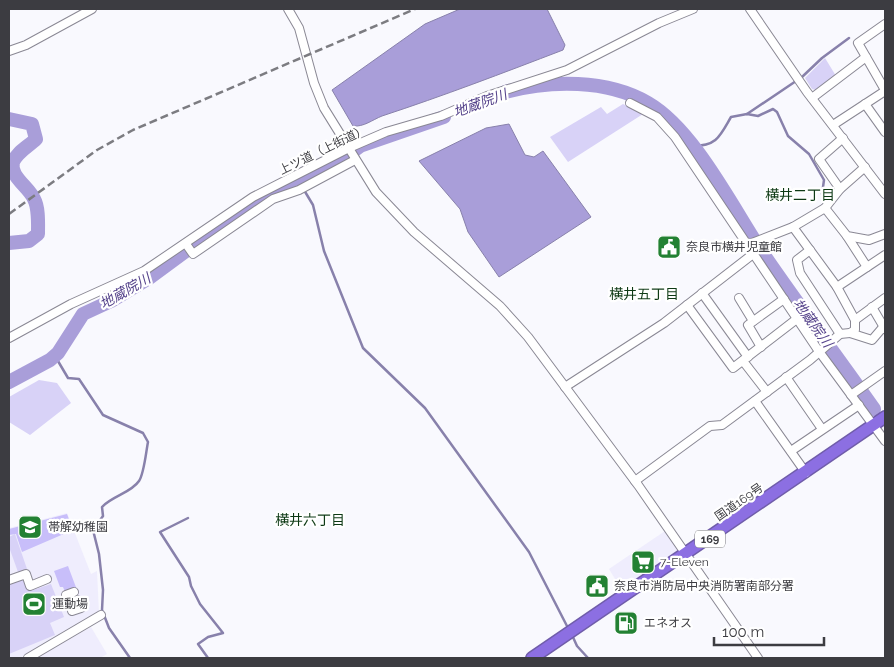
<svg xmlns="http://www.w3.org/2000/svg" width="894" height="667" font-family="Raleway,'Noto Sans JP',sans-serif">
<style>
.built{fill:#efedfd}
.green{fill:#d8d2f7}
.forest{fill:#c8befa}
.water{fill:#a99ed9;stroke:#8881ab}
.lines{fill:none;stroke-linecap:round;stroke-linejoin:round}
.stream{stroke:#8881ab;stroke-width:2.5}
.river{stroke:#a99ed9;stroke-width:14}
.minor-casing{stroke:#8a8894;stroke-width:10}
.highway-casing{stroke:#705daa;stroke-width:14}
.minor{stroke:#fff;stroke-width:8}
.highway{stroke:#8c6fe2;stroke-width:11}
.rail{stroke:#7c7c81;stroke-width:2.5;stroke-dasharray:8 4;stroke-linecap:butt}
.labels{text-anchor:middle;stroke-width:4.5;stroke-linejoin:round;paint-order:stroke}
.shield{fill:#fff;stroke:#76767a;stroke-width:1}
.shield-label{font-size:11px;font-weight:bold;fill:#3c3c41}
.street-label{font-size:12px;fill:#3c3c41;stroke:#fff}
.poi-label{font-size:12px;fill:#3c3c41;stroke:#fff;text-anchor:start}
.water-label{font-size:14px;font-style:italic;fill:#55438b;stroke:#fff}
.neighbourhood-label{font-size:14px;fill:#0e3a15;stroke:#fff}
</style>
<rect width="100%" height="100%" fill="#f9f9fe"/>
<g class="built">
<polygon points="67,513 91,574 97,571 99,613 20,658 9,658 9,528"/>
<polygon points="665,531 680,553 623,592 609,569"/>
<polygon points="91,627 107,654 100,658 34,658"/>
</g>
<g class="green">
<polygon points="825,58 836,76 819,91 812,89 805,78"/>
<polygon points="623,104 643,114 568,162 550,137 601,107 607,114"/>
<polygon points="39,380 57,383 71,403 30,435 9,422 9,397"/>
<polygon points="15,534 27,569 18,572 9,547 9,537"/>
<polygon points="24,578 30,591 51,584 64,617 50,623 55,635 9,654 9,583"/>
</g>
<g class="forest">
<polygon points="67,514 73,530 22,552 16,534 9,535 9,529"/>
<polygon points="68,566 77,590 66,594 63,587 60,587 54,571"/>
</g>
<g class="water">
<path d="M 460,9 L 547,9 L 565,45 L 563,50 C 503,73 443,96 382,116 C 372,120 364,127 353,126 L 332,90 L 425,24 Z"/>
<polygon points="509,124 525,155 534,157 543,151 591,217 499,277 468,232 460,209 419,161 486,128"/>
</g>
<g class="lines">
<g class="stream">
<polyline points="747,114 802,77 822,58 849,38"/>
<path d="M 693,146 C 717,146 720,136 731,117 L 747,114 L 758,116 L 773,109 L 777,112 L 788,136 L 809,154 L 824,180 L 822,194"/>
<polyline points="298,180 313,205 324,251 363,348 425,408 529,552 568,628"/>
<path d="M 55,356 L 68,378 L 79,379 L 103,415 L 143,433 L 148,442 C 146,452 144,474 139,481 C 131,493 112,496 102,507 L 103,516 L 93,530 L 99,554 L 103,590 L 102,610 L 109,628 L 130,658"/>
<polyline points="188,518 160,532 189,577 191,586 200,604 223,633 208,637 198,644 208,658"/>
<polyline points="572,635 577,646 588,658"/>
</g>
<g class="river">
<path d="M 505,92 C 550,80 607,79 648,103 C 696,131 735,213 766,258 C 801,309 839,359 874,409"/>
<path d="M 9,119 L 32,124 L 36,139 C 29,146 17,152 13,162 C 9,176 29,187 34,199 C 39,208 38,224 38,234 L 29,241 L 9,243"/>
<polyline points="9,382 50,360 58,353 83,314 111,301 149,278 247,206 345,157 360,146 444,117"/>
</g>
<g class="minor-casing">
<g id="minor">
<polyline points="288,9 299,28 314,83 324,108 376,192 414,232 500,306 528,337 638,485 758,658"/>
<polyline points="750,9 807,92 885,194"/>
<polyline points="885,24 858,43 885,90"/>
<polyline points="9,51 26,45 92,9"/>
<polyline points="812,98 866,57"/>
<polyline points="630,103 657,117 675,137 818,350 885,441"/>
<polyline points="865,104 885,132"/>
<polyline points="833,125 885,91"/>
<polyline points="840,189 819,159 843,138"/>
<polyline points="825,208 847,236 869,240 885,234"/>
<polyline points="793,227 837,287 855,320"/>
<polyline points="847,236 867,267"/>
<polyline points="186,244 193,254 273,199 299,190 355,160"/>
<polyline points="747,245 793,227 825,208 840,189 865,167"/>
<polyline points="810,250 797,260 800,273 840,334"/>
<polyline points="837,287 885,255"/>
<polyline points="702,293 748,357"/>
<polyline points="739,298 753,321"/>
<polyline points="687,305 733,368 798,318"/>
<polyline points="872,307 885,329"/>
<polyline points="850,333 872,340 884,326"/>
<polyline points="9,338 71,304 144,271 253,197 349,148 386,132 441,116 487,96 567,70 659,23 693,9"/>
<polyline points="761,347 748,325 784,299"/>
<polyline points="743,361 767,392"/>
<polyline points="786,377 822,429"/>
<polyline points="565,387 664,323 753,254"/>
<polyline points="851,395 885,371"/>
<polyline points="755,401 806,473"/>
<polyline points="791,451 859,405"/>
<polyline points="635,481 710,426 722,425 810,360 840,334 850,333 855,330 855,320 885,298"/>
<polyline points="9,580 26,574 30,586 47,579"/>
<polyline points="66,595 74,592"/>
<polyline points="69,603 77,600"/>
<polyline points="72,611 81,608"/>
<polyline points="28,658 101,615"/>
</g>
</g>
<g class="highway-casing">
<polyline id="highway" points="532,658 885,417"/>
</g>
<use href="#minor" class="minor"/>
<use href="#highway" class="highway"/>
<polyline class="rail" points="9,214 97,150 133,130 415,9"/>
</g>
<defs>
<g id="civic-square" transform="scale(1.25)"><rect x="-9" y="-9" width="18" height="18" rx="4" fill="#238133" stroke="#fff"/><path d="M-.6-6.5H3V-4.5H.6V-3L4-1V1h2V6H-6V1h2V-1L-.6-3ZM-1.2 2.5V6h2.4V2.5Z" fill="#fff"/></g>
<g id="school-square" transform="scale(1.25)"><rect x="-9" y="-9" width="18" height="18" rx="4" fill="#238133" stroke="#fff"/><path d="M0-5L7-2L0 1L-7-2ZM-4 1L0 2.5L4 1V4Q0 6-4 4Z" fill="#fff"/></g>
<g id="supermarket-square" transform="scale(1.25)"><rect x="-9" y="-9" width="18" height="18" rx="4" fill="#238133" stroke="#fff"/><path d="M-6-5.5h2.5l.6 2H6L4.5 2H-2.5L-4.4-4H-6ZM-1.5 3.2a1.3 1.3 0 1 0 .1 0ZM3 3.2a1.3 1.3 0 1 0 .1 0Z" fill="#fff"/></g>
<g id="stadium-square" transform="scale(1.25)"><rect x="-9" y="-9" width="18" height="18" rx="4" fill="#238133" stroke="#fff"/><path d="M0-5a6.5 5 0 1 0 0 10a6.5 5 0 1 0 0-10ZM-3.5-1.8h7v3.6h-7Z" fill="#fff"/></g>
<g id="fuel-square" transform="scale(1.25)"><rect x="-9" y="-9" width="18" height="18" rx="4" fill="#238133" stroke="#fff"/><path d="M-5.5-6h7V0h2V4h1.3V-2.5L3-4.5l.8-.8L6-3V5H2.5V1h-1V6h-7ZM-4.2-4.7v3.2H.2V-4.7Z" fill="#fff"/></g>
</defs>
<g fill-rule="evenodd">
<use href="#civic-square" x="669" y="247"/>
<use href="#school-square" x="30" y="527"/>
<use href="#supermarket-square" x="643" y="562"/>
<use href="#civic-square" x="597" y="586"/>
<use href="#stadium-square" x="34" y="604"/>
<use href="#fuel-square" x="626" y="623"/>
</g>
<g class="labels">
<rect class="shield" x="695" y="530.5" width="30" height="17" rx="4"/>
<g class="shield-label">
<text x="710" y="543">169</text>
</g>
<g class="street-label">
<text transform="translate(323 150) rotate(-26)" y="4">上ツ道（上街道）</text>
<text transform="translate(739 502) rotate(-35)" y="4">国道169号</text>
</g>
<g class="poi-label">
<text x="686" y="251">奈良市横井児童館</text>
<text x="48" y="531">帯解幼稚園</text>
<text x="660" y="566">7-Eleven</text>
<text x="614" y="590">奈良市消防局中央消防署南部分署</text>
<text x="52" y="608">運動場</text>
<text x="644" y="627">エネオス</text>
</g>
<g class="water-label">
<text transform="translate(480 103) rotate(-20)" y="5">地蔵院川</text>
<text transform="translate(125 291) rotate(-30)" y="5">地蔵院川</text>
<text transform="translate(813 323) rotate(54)" y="5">地蔵院川</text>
</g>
<g class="neighbourhood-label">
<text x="800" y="200">横井二丁目</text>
<text x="644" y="299">横井五丁目</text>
<text x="310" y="525">横井六丁目</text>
</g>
</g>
<rect width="894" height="667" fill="none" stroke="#3c3c41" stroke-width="20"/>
<path d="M714 637v8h110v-8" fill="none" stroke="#3c3c41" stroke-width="2.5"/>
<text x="722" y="637" font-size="15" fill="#3c3c41" stroke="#ffffff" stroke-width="4" paint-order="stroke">100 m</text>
</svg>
